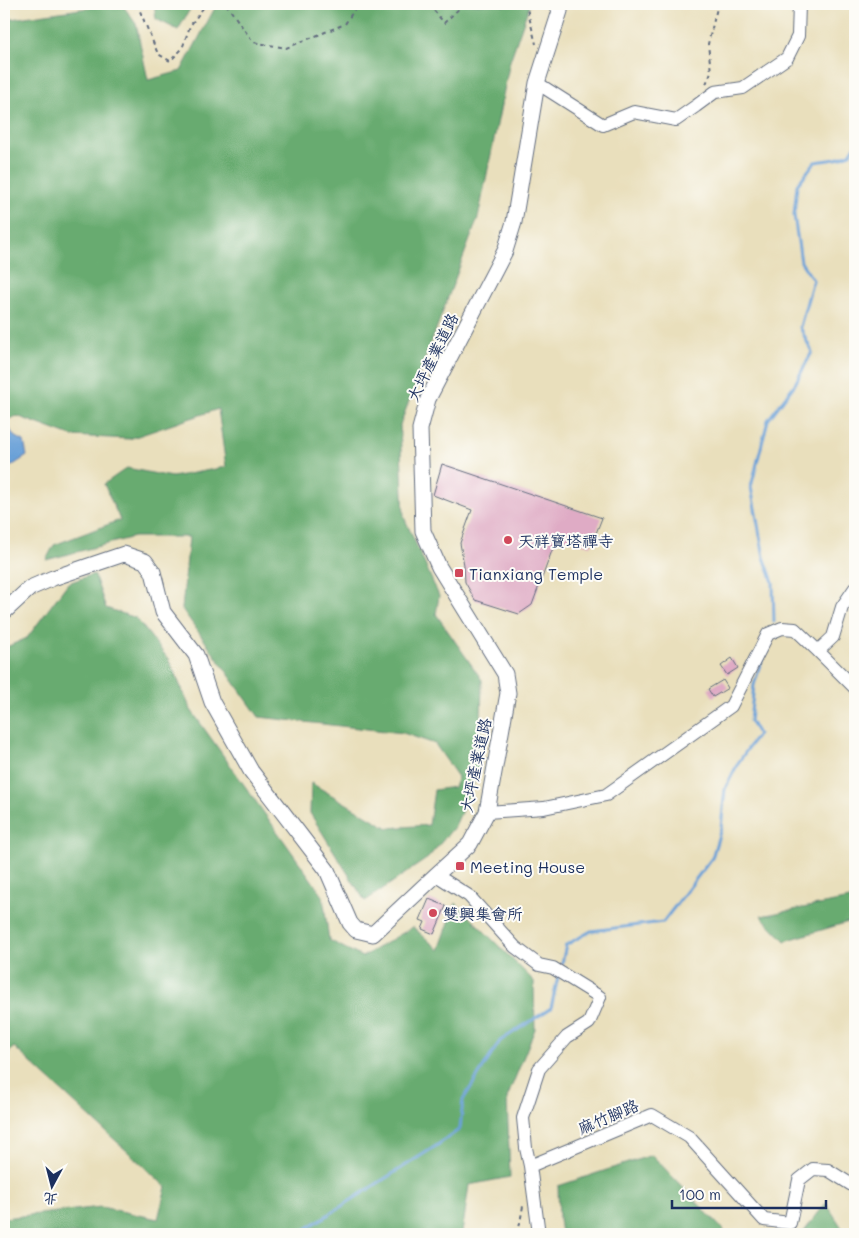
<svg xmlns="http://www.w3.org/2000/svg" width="859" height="1238" viewBox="0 0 859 1238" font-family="Mali,'LXGW WenKai TC',sans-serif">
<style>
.forest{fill:#67ab70;stroke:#416d67}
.water{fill:#6ba1d8;stroke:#43689b}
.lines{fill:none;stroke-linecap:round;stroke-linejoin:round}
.stream{stroke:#6ba1d8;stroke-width:3}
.building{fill:#dfabc5}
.minor-casing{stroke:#636d7f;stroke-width:14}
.tertiary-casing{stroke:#636d7f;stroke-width:17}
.path{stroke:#636d7f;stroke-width:2;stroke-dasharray:4 4;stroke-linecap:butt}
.minor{stroke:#fff;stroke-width:12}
.tertiary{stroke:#fff;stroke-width:15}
.poi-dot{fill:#d1495b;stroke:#fdfcf7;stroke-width:2}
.labels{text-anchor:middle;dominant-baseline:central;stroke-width:4;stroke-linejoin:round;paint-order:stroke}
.street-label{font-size:16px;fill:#1b2f5e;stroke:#fdfcf7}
.poi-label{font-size:16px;fill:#1b2f5e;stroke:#fdfcf7;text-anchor:start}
</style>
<rect width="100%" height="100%" fill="#fdfcf7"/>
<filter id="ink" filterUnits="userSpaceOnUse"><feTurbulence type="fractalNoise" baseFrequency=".02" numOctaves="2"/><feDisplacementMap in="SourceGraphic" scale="10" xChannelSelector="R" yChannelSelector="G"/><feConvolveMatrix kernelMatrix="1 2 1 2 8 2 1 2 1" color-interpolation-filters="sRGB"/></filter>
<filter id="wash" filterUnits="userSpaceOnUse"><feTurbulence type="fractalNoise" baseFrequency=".0096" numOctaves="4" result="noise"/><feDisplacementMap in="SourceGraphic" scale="20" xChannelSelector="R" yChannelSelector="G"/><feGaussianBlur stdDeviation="1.12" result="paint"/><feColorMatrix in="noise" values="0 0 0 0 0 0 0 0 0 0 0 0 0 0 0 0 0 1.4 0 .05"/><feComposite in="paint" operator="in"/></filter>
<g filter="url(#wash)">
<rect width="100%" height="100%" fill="#e9dfbc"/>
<path class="forest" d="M116,4H122L136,24L148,80L181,71L217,4H528L529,6L510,61L478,218L400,425L404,517L439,596L436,614L482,680L480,769L455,826L428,858L365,901L310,813L311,783L388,828L429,825L434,790L454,787L458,777L435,744L403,733L259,717L182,609L189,537H134L46,560L54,545L120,520L104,484L127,468L172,477L226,467L218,409L129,439L71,436L17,416L4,421V19H11Z
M154,4H193L178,30L156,19Z
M94,574L106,608L136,618L169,660L191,710L323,896L329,940L362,957L413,927L439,950L456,903L534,981L535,1029L507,1098L510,1177L469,1185L462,1234H4V1218L101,1207L158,1219L166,1187L14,1047L4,1058V648L27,638L68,583Z
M855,898V920L785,941L761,916Z
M652,1155L727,1234H561L559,1219L558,1186Z
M826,1203L846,1234H802Z"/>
<path class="water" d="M9,428L15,437L24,441L27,456L10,467L4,474V430Z"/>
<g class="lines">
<path class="stream" d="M774,622L773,582L764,557L751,487L768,420L795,384L812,352L800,327L813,280L801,262L794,215L797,185L815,162L836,159L850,154L855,146
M562,963L566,945L591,931L663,922L712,858L721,828L725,789L738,763L758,734L750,721L754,685L763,656
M298,1234L436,1146L460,1129L463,1100L500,1041L551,1008L558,977"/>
</g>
<g id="blocks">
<path class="building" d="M442,464L602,518L591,546L557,537L532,605L519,614L475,600L465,582L464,565L460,543L472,510L433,495Z
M732,658L738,668L727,675L721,666Z
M723,680L728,688L713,697L708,689Z
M429,899L446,906L434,934L422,929L425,922L420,920Z"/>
</g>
</g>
<g filter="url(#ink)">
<use href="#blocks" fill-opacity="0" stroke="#636d7f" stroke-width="1"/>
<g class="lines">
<g class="minor-casing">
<path id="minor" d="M537,83L603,125L634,112L676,120L696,106L715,92L743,88L787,58L798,36L799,4
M818,651L855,688
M487,812L544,808L606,795L731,706L768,634L782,628L795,629L818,651L833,637L842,607L855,588
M436,875L469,896L515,947L539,965L553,968L600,997L589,1023L567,1037L539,1069L523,1118L526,1148L530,1166L539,1234
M530,1166L652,1115L689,1137L764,1220L790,1223L799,1180L813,1169L828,1170L855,1187"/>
</g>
<g class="tertiary-casing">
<path id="tertiary" d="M4,612L30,588L53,578L124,554L145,561L153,572L163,612L196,655L212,702L251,771L327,870L350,923L356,930L373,934L436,875L470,844L487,812L508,693L505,674L439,567L423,531L420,429L428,399L505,251L514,222L537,83L560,11L557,4"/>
</g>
<path class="path" d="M137,4L158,54L170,61L182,49L190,26L206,4
M226,4L253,42L286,48L345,24L358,4
M429,4L444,23L464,4
M491,4L504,7L505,4
M524,4L526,5L536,44
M706,84L711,72L708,44L718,4
M518,1234L523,1206"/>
<use href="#minor" class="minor"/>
<use href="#tertiary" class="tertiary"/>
</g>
</g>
<g class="poi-dot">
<circle cx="508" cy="540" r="5"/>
<rect x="454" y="568" width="10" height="10" rx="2.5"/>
<rect x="455" y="861" width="10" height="10" rx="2.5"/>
<circle cx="433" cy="913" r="5"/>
</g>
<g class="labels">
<g class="street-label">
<text transform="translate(432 357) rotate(-64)">大坪產業道路</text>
<text transform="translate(475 765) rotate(-78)">大坪產業道路</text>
<text transform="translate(608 1116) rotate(-23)">麻竹腳路</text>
</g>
<g class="poi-label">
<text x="518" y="540">天祥寶塔禪寺</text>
<text x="469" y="573">Tianxiang Temple</text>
<text x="470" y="866">Meeting House</text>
<text x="443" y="913">雙興集會所</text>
</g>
</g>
<rect width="859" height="1238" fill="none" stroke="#fdfcf7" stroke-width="20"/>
<g transform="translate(52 1186) rotate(187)" stroke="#fdfcf7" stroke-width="4" paint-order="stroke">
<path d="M0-4L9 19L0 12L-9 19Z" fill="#1b2f5e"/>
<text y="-8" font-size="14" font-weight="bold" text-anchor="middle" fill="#1b2f5e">北</text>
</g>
<path d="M672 1200v8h154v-8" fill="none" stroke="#1b2f5e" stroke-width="2.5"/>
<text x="679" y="1200" font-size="15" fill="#1b2f5e" stroke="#fdfcf7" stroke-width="4" paint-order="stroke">100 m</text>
</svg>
